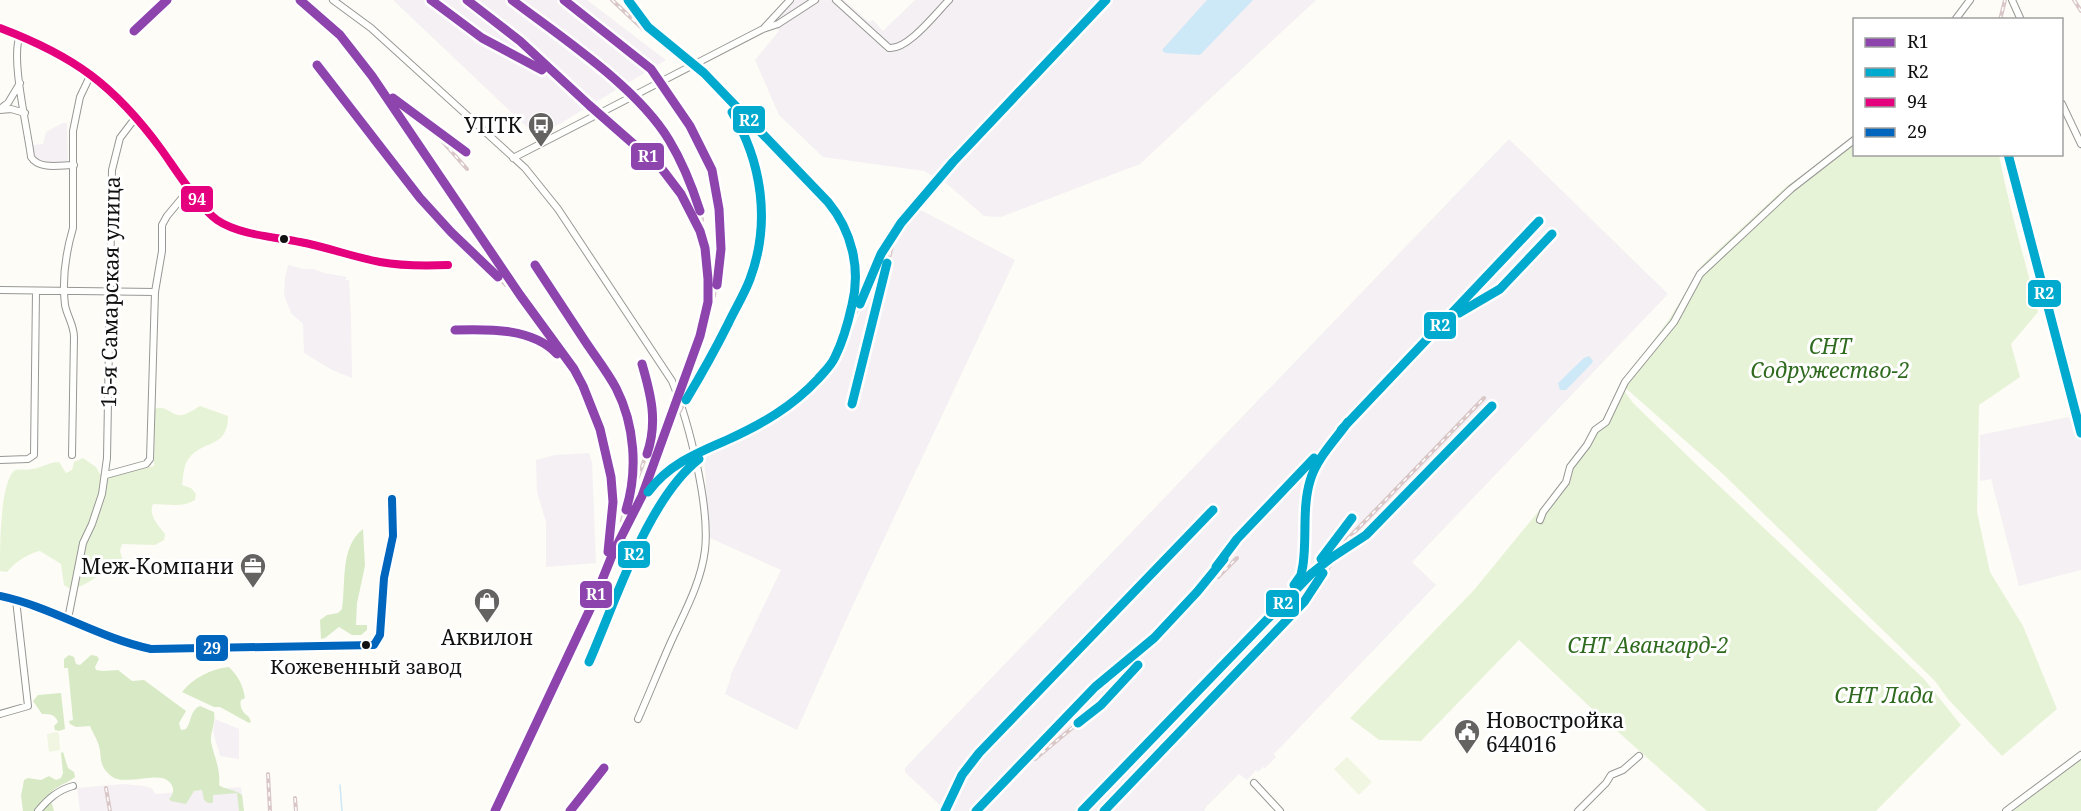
<svg xmlns="http://www.w3.org/2000/svg" width="2081" height="811" viewBox="0 0 2081 811" font-family="'Noto Serif',serif">
<style>
.industrial{fill:#f5f0f3}
.green{fill:#e7f3d7}
.forest{fill:#d8eac5}
.pitch{fill:#f0f6e1}
.water{fill:#cde8f7}
.lines{fill:none;stroke-linecap:round;stroke-linejoin:round}
.stream{stroke:#cde8f7;stroke-width:1.5}
.minor-casing{stroke:#979795;stroke-width:8}
.minor{stroke:#fffffe;stroke-width:6}
.rail-casing{stroke:#d9c6c7;stroke-width:4}
.rail{stroke:#fff;stroke-width:1.5;stroke-dasharray:4.5;stroke-linecap:butt}
.bus-1-casing{stroke:#fff;stroke-width:12}
.bus-2-casing{stroke:#fff;stroke-width:12}
.bus-1{stroke:#e5007d;stroke-width:8}
.bus-2{stroke:#0065bd;stroke-width:8}
.rail-1-casing{stroke:#fff;stroke-width:14}
.rail-2-casing{stroke:#fff;stroke-width:14}
.rail-1{stroke:#8e44ad;stroke-width:9}
.rail-2{stroke:#00a9ce;stroke-width:9}
.bus-dot{fill:#111;stroke:#fff;stroke-width:2}
.labels{text-anchor:middle;dominant-baseline:central;stroke-width:6;stroke-linejoin:round;paint-order:stroke}
.bus-label{font-size:20px;fill:#111;stroke:#fff}
.poi-label{font-size:21px;fill:#111;stroke:#fff;text-anchor:end}
.street-label{font-size:21px;fill:#111;stroke:#fff}
.park-label{font-size:21px;font-style:italic;fill:#2f6b1f;stroke:#fff}
.line-badge{stroke:#fff;stroke-width:2}
.badge-label{font-size:16px;text-anchor:middle;font-weight:bold;fill:#fff}
</style>
<rect width="100%" height="100%" fill="#fdfcf7"/>
<path class="industrial" d="M393,0H587L666,60L536,138L529,129Z
M795,0H844L869,22L873,20L883,31L915,0H1316L1140,164L1001,217L984,216L946,183L924,171L823,157L779,115L755,60L779,31L777,29L780,26L775,22Z
M63,123H67L68,161L40,163L34,157L32,145L43,144L46,132Z
M1509,139L1668,294L1412,562L1436,585L1274,754L1276,757L1265,768L1263,767L1258,772L1256,770L1247,780L1239,774L1206,807L1204,811H946L905,772V768Z
M917,208L1015,260L852,607L797,730L725,694L731,677L730,676L781,570L710,538L704,458L791,408L811,390L834,363L839,365L876,271L890,242L895,244L902,228Z
M288,265L303,269H314L324,273L347,277L345,280H349L351,316L352,378L332,370L304,353L303,324L291,313L284,295L285,278Z
M2078,415L2081,425V570L2019,586L1991,479L1980,481V435Z
M589,453L592,463L596,563L546,567V522L537,492L536,460L555,455Z
M215,719L239,729V759L220,756L213,731Z
M123,784L144,786L151,788L156,794L241,787L244,811H80L77,788Z"/>
<path class="green" d="M1854,135V154L1999,155C2009,208 2025,260 2038,312L2011,344L2020,377L1979,405L1977,512L1990,572L2023,626L2057,709L2002,756L1948,699L1935,681L1723,474L1621,384L1668,321L1703,264L1787,186L1823,161Z
M1623,389L1633,403L1696,464L1924,679L1961,725L1876,811H1707L1590,707L1519,640L1421,741L1379,740L1350,718L1474,590L1579,462L1576,458Z
M200,406L228,416C228,453 196,437 185,466C183,472 183,479 182,485L191,488L196,494L195,500C183,508 166,504 153,504C148,515 158,525 165,534L164,540L155,545L122,544L120,551L123,561L120,566C98,571 91,586 70,589L64,585L61,564L40,551C29,553 15,562 7,572L0,571C0,548 0,483 14,471C19,468 26,471 32,469C42,468 48,462 59,462L66,473L72,470L74,462L83,458L96,467L100,474L109,477L154,466L155,409C167,404 171,417 182,415C188,414 195,409 200,406Z
M2081,759V811H2013Z"/>
<path class="forest" d="M363,529L365,566L357,603L356,625H367V630L361,635H352L339,627L325,638L321,639L320,620L327,615L338,613L342,609C346,582 340,547 363,529Z
M69,655L74,657L76,664L80,665L91,655L97,656L99,659L95,667L96,670L103,671L118,670L132,681L144,680L186,711L179,723L181,730L186,729C192,721 190,710 200,706L214,712C216,723 210,732 211,742C214,756 221,770 219,785C223,789 234,789 242,795L244,811H239L237,793L213,795V803H208L204,800L202,790L194,791L186,804L171,801L169,799C177,791 173,781 162,778C149,775 121,785 111,776C97,764 103,757 98,743C96,737 92,732 90,726L76,727L70,724L69,721L73,720L68,668H64V659Z
M229,667C238,676 243,685 245,698L241,700C239,707 243,713 249,717L251,722L249,723L220,707H214L182,692C193,678 211,669 229,667Z
M61,693L65,729L59,731L55,730L54,726L58,722C55,714 50,714 42,714L33,701L38,695Z
M63,752L68,768L74,772L75,777C65,785 51,787 46,800L52,804L54,811H23L21,796L24,780L28,778L41,780L49,776L56,780L61,778L63,773L61,753Z"/>
<path class="pitch" d="M57,732L59,734L60,750L49,752L47,734Z
M1347,757L1372,782L1359,795L1334,769Z"/>
<path class="water" d="M1207,0H1253L1200,55L1165,53L1162,50Z
M1589,356L1593,361L1592,363L1566,390H1560L1558,383L1584,358Z"/>
<g class="lines">
<path class="stream" d="M340,785L342,811"/>
<g class="minor-casing">
<path id="minor" d="M333,0L371,28L525,168L558,209L672,381C689,422 710,506 705,550C701,583 684,613 670,644C659,669 649,694 638,719
M836,0L889,48C908,50 936,13 949,0
M2012,0L2021,20
M1955,20L1970,0
M0,28C74,56 114,85 161,149C174,167 200,208 217,220C239,235 275,237 300,242C327,247 353,257 380,262C402,266 425,266 448,265
M764,28L790,0
M20,36C10,57 28,131 31,157C39,170 60,165 74,165
M2062,104L2081,144
M0,109L8,103L20,83
M0,110L11,109L25,113
M513,158L763,29L778,24L815,0
M0,290L155,292
M72,455L74,337C74,325 67,316 65,305C62,280 66,252 73,228V131L80,97L91,74
M0,460L28,459L34,455L36,291
M106,475L146,464L150,459L155,292L162,251V225L167,216L182,198L192,191
M1540,520L1543,512L1566,482L1570,467L1587,445L1595,430L1606,422L1625,382L1674,322L1700,274L1791,189L1854,140
M0,596C52,607 99,638 151,649L374,645L380,635L384,578L393,536L392,499
M68,619L83,543L92,524L102,494L107,458L112,170L120,138L136,117
M0,714L28,706L16,600
M1254,783L1280,811
M38,811C48,799 58,790 73,786
M1578,811L1606,783L1611,775L1623,770L1639,756
M2006,811L2081,755"/>
</g>
<use href="#minor" class="minor"/>
<g class="rail-casing">
<path id="rail" d="M300,0L340,35L372,76L520,295L574,369L583,386L600,429L611,477L613,502L607,555
M431,0L482,38L550,75
M467,0L520,41L589,105L662,169L681,194L700,231L705,248L708,279V302L700,336L642,496L613,553L592,605L495,811
M512,0C591,61 680,115 702,220
M564,0L651,69L690,126L712,170L719,209L721,249L714,296
M612,0L643,29
M628,0L648,27L704,73L828,202C852,231 861,269 852,305C848,323 843,341 835,357C831,366 824,372 818,379C792,407 762,424 727,440C697,453 669,464 648,492
M2074,0L2081,11
M2000,20L2005,0
M134,31L167,0
M317,65L420,198L451,232L506,285
M389,94L466,152
M443,142L467,169
M2008,154L2081,433
M535,265L611,379L621,400L631,440L633,465L630,492L622,521
M856,312L881,254L901,223L953,162L1106,0
M1452,318L1500,289L1552,234
M455,330C489,329 533,328 557,354
M852,404L892,246
M680,411C687,396 697,382 706,368C715,353 721,338 729,323C739,302 750,283 756,260C770,209 758,150 729,107
M1343,428L1539,221
M635,484C656,435 657,415 642,364
M1341,546L1484,398
M1319,561L1352,518
M1216,567L1237,539L1318,454
M1218,577L1237,558
M1294,585L1301,575L1303,565C1307,537 1302,508 1310,481C1316,459 1335,440 1348,422
M589,662C618,594 645,501 704,455
M1035,759L1078,723L1130,668
M268,774L270,811
M106,788L110,811
M295,798L296,811
M570,811L604,768
M945,811L962,775L979,753L1213,510
M976,811L1095,687L1154,638L1197,592L1222,561
M1082,811L1312,573L1331,558L1366,535L1492,406
M1104,811L1304,602L1331,564"/>
</g>
<use href="#rail" class="rail"/>
<g class="bus-1-casing">
<path id="bus-1" d="M0,28C74,56 114,85 161,149C174,167 200,208 217,220C239,235 275,237 300,242C327,247 353,257 380,262C402,266 425,266 448,265"/>
</g>
<g class="bus-2-casing">
<path id="bus-2" d="M0,596C52,607 99,638 151,649L374,645L380,635L384,578L393,536L392,499"/>
</g>
<use href="#bus-1" class="bus-1"/>
<use href="#bus-2" class="bus-2"/>
<g class="rail-1-casing">
<path id="rail-1" d="M300,0L340,35L372,76L520,295L574,369L583,386L600,429L611,477L613,502L608,552
M431,0L482,38L542,70
M467,0L520,41L589,105L662,169L681,194L700,231L705,248L708,279V302L700,336L642,496L613,553L592,605L495,811
M512,0C562,38 637,87 669,140C683,163 692,186 700,211
M564,0L651,69L690,126L712,170L719,209L721,249L717,285
M134,31L167,0
M317,65L420,198L451,232L498,277
M393,98L466,152
M535,265C551,289 567,314 583,338C594,355 607,371 616,388C635,425 638,471 626,510
M455,330C489,329 533,328 557,354
M642,364C651,395 658,422 647,454
M570,811L604,768"/>
</g>
<g class="rail-2-casing">
<path id="rail-2" d="M628,0L648,27L704,73L828,202C852,231 861,269 852,305C848,323 843,341 835,357C831,366 824,372 818,379C792,407 762,424 727,440C697,453 669,464 648,492
M2008,154L2081,433
M860,304L881,254L901,223L953,162L1106,0
M1459,313L1500,289L1552,234
M686,400C701,375 715,350 728,324C735,309 744,295 750,279C771,223 762,162 732,112
M852,404L887,263
M1341,430L1539,221
M1321,559L1352,518
M1216,567L1237,539L1314,458
M1294,585L1301,575L1303,565C1307,537 1302,508 1310,481C1316,459 1335,440 1348,422
M589,662C616,601 647,500 699,459
M1078,723L1101,705L1138,665
M945,811L962,775L979,753L1213,510
M976,811L1095,687L1154,638L1197,592L1224,559
M1082,811L1312,573L1331,558L1366,535L1492,406
M1104,811L1304,602L1323,573"/>
</g>
<use href="#rail-1" class="rail-1"/>
<use href="#rail-2" class="rail-2"/>
</g>
<defs>
<g id="bus-pin" transform="scale(1.35)"><path d="M0 17L-7.5 6A9.5 9.5 0 1 1 7.5 6Z" fill="#646362" stroke="#fff"/><path d="M-5-6H5V4H4V6H2V4H-2V6H-4V4H-5ZM-3.5-4V0h7V-4ZM-3.5 1.2v1.5H-2V1.2ZM2 1.2v1.5H3.5V1.2Z" fill="#fff"/></g>
<g id="office-pin" transform="scale(1.35)"><path d="M0 17L-7.5 6A9.5 9.5 0 1 1 7.5 6Z" fill="#646362" stroke="#fff"/><path d="M-6-3h4V-5.5h4V-3h4V5H-6ZM-1-4.5V-3h2v-1.5ZM-6 0V1H6V0Z" fill="#fff"/></g>
<g id="shop-pin" transform="scale(1.35)"><path d="M0 17L-7.5 6A9.5 9.5 0 1 1 7.5 6Z" fill="#646362" stroke="#fff"/><path d="M-5-2.5h2.3a2.7 3.5 0 0 1 5.4 0H5L5.5 6h-11ZM-1.5-2.5h3a1.5 2.3 0 0 0-3 0Z" fill="#fff"/></g>
<g id="civic-pin" transform="scale(1.35)"><path d="M0 17L-7.5 6A9.5 9.5 0 1 1 7.5 6Z" fill="#646362" stroke="#fff"/><path d="M-.6-6.5H3V-4.5H.6V-3L4-1V1h2V6H-6V1h2V-1L-.6-3ZM-1.2 2.5V6h2.4V2.5Z" fill="#fff"/></g>
</defs>
<g fill-rule="evenodd">
<use href="#bus-pin" x="541" y="125"/>
<use href="#office-pin" x="253" y="566"/>
<use href="#shop-pin" x="487" y="601"/>
<use href="#civic-pin" x="1467" y="732"/>
</g>
<g class="bus-dot">
<circle cx="284" cy="239" r="5"/>
<circle cx="366" cy="645" r="5"/>
</g>
<g class="labels">
<g class="bus-label">
<text x="366" y="666">Кожевенный завод</text>
</g>
<g class="poi-label">
<text x="522" y="125">УПТК</text>
<text x="234" y="566">Меж-Компани</text>
<text x="487" y="637" text-anchor="middle">Аквилон</text>
<text x="1486" y="720" text-anchor="start">Новостройка<tspan x="1486" dy="24">644016</tspan></text>
</g>
<g class="street-label">
<text transform="translate(110 292) rotate(-89)">15-я Самарская улица</text>
</g>
<g class="park-label">
<text x="1830" y="346">СНТ<tspan x="1830" dy="24">Содружество-2</tspan></text>
<text x="1648" y="645">СНТ Авангард-2</text>
<text x="1884" y="695">СНТ Лада</text>
</g>
</g>
<g class="line-badge">
<rect x="732" y="105" width="34" height="29" rx="6" fill="#00a9ce"/>
<rect x="630" y="142" width="35" height="29" rx="6" fill="#8e44ad"/>
<rect x="180" y="185" width="34" height="28" rx="6" fill="#e5007d"/>
<rect x="2027" y="279" width="35" height="29" rx="6" fill="#00a9ce"/>
<rect x="1423" y="311" width="34" height="29" rx="6" fill="#00a9ce"/>
<rect x="617" y="540" width="34" height="29" rx="6" fill="#00a9ce"/>
<rect x="579" y="580" width="34" height="29" rx="6" fill="#8e44ad"/>
<rect x="1265" y="589" width="35" height="29" rx="6" fill="#00a9ce"/>
<rect x="195" y="634" width="34" height="28" rx="6" fill="#0065bd"/>
</g>
<g class="badge-label">
<text x="749" y="126">R2</text>
<text x="648" y="162">R1</text>
<text x="197" y="205">94</text>
<text x="2044" y="299">R2</text>
<text x="1440" y="331">R2</text>
<text x="634" y="560">R2</text>
<text x="596" y="600">R1</text>
<text x="1283" y="609">R2</text>
<text x="212" y="654">29</text>
</g>
<rect x="1853" y="18" width="210" height="138" fill="#ffffff" stroke="#a0a0a0" stroke-width="1.5"/>
<rect x="1865" y="38" width="30" height="9" fill="#8e44ad" stroke="#a0a0a0" stroke-width="1.5"/>
<text x="1907" y="48" font-size="18" fill="#111111">R1</text>
<rect x="1865" y="68" width="30" height="9" fill="#00a9ce" stroke="#a0a0a0" stroke-width="1.5"/>
<text x="1907" y="78" font-size="18" fill="#111111">R2</text>
<rect x="1865" y="98" width="30" height="9" fill="#e5007d" stroke="#a0a0a0" stroke-width="1.5"/>
<text x="1907" y="108" font-size="18" fill="#111111">94</text>
<rect x="1865" y="128" width="30" height="9" fill="#0065bd" stroke="#a0a0a0" stroke-width="1.5"/>
<text x="1907" y="138" font-size="18" fill="#111111">29</text>
</svg>
